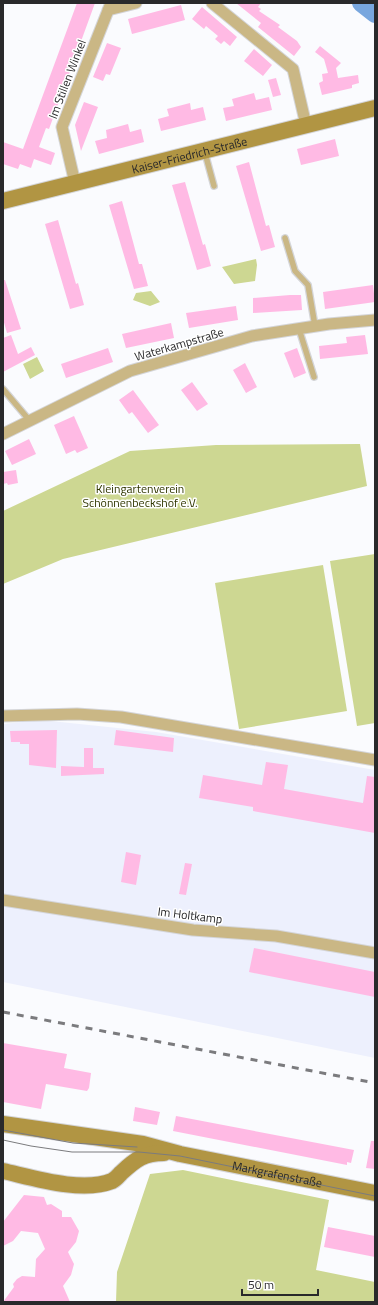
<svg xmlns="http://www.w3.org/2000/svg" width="378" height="1305" viewBox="0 0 378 1305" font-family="'Titillium Web',sans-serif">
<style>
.built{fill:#edf0fd}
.green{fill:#cdd792}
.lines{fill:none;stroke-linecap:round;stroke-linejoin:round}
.river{stroke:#78a6de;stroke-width:18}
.building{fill:#ffbae4}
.lane-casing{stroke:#d4d5d8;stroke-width:8}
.street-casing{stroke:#d4d5d8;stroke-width:13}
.secondary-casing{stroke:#d4d5d8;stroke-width:18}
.lane{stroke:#cab785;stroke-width:5.5}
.street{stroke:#cab785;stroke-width:11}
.secondary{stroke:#b19543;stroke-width:16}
.tram{stroke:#7b7b7e;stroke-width:1}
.rail{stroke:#7b7b7e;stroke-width:3;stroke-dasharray:7 7;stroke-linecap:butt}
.labels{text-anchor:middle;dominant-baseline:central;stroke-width:3;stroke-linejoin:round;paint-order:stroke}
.street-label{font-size:12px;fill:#29292b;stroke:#fff}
.park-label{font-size:12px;fill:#313700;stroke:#fff}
</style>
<rect width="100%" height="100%" fill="#fafbfe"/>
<path class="built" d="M41,720L156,732L375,770V1058L3,982V724Z"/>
<path class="green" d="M256,259L257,265L255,281L234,284L222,267Z
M151,291L160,302L150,306L133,300L136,293Z
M37,357L44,371L30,379L23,364Z
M360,444L367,486L63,559L3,584V511L130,451L216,445Z
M375,554V723L357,726L330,561Z
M323,565L347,711L239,729L215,583Z
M183,1170L329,1200L316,1270L375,1282V1302H116L117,1272L150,1174Z"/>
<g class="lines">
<path class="river" d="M361,3L375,14"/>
</g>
<path class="building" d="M77,3H95L49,129L46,128L39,147L55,153L51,165L34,159L31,168L20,164L18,169L3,164V142L23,149Z
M236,3H261L258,7L261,9L259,11L280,25L278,27L297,41L301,47L294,56L258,27L261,23Z
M181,5L185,20L132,34L128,19Z
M202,7L237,37L230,46L224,41L221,44L215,39L218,36L206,26L204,29L192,19Z
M107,43L121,48L110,75L106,74L103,81L93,77Z
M320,46L341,63L336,68L338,78L358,75L359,83L352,85V88L322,95L319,83L323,81L322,74L328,73L324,59L315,52Z
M254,49L272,65L263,76L244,61Z
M276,78L281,95L273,97L268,80Z
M254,93L256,100L269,97L272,110L226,121L223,108L234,106L232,99Z
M84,102L98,107L81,151L75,125Z
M190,103L191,110L203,107L206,120L161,131L158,119L169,116L167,109Z
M128,124L130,132L141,129L144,142L99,154L95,141L107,138L106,130Z
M335,139L339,156L301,165L297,149Z
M249,162L266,226L269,225L275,247L261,251L236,166Z
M185,182L203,245L205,244L211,266L197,270L172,185Z
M122,201L139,264H142L148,286L134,289L109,205Z
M58,220L76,284L78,283L84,305L70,309L45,224Z
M3,280H5L21,329L7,333L3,319Z
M373,285L375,302L325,309L323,292Z
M290,295H301L302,310L253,313V298Z
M236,306L238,320L189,328L186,313Z
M171,323L174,338L126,348L122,334Z
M11,335L18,354L31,347L35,355L3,372V338Z
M365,335L368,354L320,359L319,346L347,343L346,337Z
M108,348L113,362L66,378L61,364Z
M297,348L306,373L294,378L284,353Z
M245,363L257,387L246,393L233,370Z
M192,382L208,404L197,411L181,390Z
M133,390L159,425L148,433L132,412L129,414L119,400Z
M74,416L88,448L77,453L75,450L66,454L54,425Z
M29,439L36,454L12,465L5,451Z
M16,470L18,483L8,485L7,483L3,484V472Z
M57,730L56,768L29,765V744H20V742H11L10,731Z
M116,730L174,738L173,752L114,745Z
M84,748H93V768H104V774L61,776V766L84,767Z
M266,762L288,765L284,789L363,803L367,776L375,777V833L253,811V807L199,798L203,775L262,785Z
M126,852L141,855L136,885L121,882Z
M185,863L192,864L186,895L179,894Z
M254,948L375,972V997L249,972Z
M3,1043L67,1054L64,1068L91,1073L89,1088L87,1091L46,1084L41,1109L3,1102Z
M135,1107L160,1112L157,1125L133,1121Z
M176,1116L354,1150L351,1163L347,1162V1165L173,1131Z
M371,1141H375V1169L366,1168Z
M24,1195L44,1197L47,1205L51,1204L62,1211V1217H71L79,1231L76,1242L68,1252L74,1264L71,1275L63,1286L70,1302H3L14,1287L13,1284L17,1279L22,1276L35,1277L36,1259L45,1249L38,1233L21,1231L13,1241L3,1246V1222Z
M328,1227L375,1236V1257L324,1247Z"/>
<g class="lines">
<g class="lane-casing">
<path id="lane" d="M205,153L214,186
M285,238L295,271L308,285L315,326
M299,329L314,377
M3,389L30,421"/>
</g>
<g class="street-casing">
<path id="street" d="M212,3L293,69L306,125
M108,10L136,3
M75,183L62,127L111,3
M3,434L130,371L252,336L329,324L375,320
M3,716L77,714L121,717L375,760
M3,900L193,930L276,936L375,953"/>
</g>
<g class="secondary-casing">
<g id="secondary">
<path id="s1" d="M3,201L375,108"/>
<path id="s2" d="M3,1124L143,1144L180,1154L375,1193"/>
<path d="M3,1171C34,1178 82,1193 112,1181C116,1179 119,1175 121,1173C136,1159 144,1153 164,1153"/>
</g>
</g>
<use href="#lane" class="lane"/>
<use href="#street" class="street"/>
<use href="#secondary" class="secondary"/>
<path class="tram" d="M3,1130L73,1143L137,1147
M3,1140L31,1146L72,1152H139L180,1156L375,1196"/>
<path class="rail" d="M3,1012L375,1083"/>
</g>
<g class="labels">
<g class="street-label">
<text transform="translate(67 79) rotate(-69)">Im Stillen Winkel</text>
<text stroke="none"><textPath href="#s1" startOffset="192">Kaiser-Friedrich-Straße</textPath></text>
<text transform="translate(179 344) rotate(-16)">Waterkampstraße</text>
<text transform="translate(190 915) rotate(7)">Im Holtkamp</text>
<text stroke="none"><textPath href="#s2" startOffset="279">Markgrafenstraße</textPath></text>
</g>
<g class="park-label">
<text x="140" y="488">Kleingartenverein<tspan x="140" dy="14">Schönnenbeckshof e.V.</tspan></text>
</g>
</g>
<rect width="378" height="1305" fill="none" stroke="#29292b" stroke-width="8"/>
<path d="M242 1289v6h76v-6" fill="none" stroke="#29292b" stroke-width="2"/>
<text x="248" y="1289" font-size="12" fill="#29292b" stroke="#ffffff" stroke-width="3" paint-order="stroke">50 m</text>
</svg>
